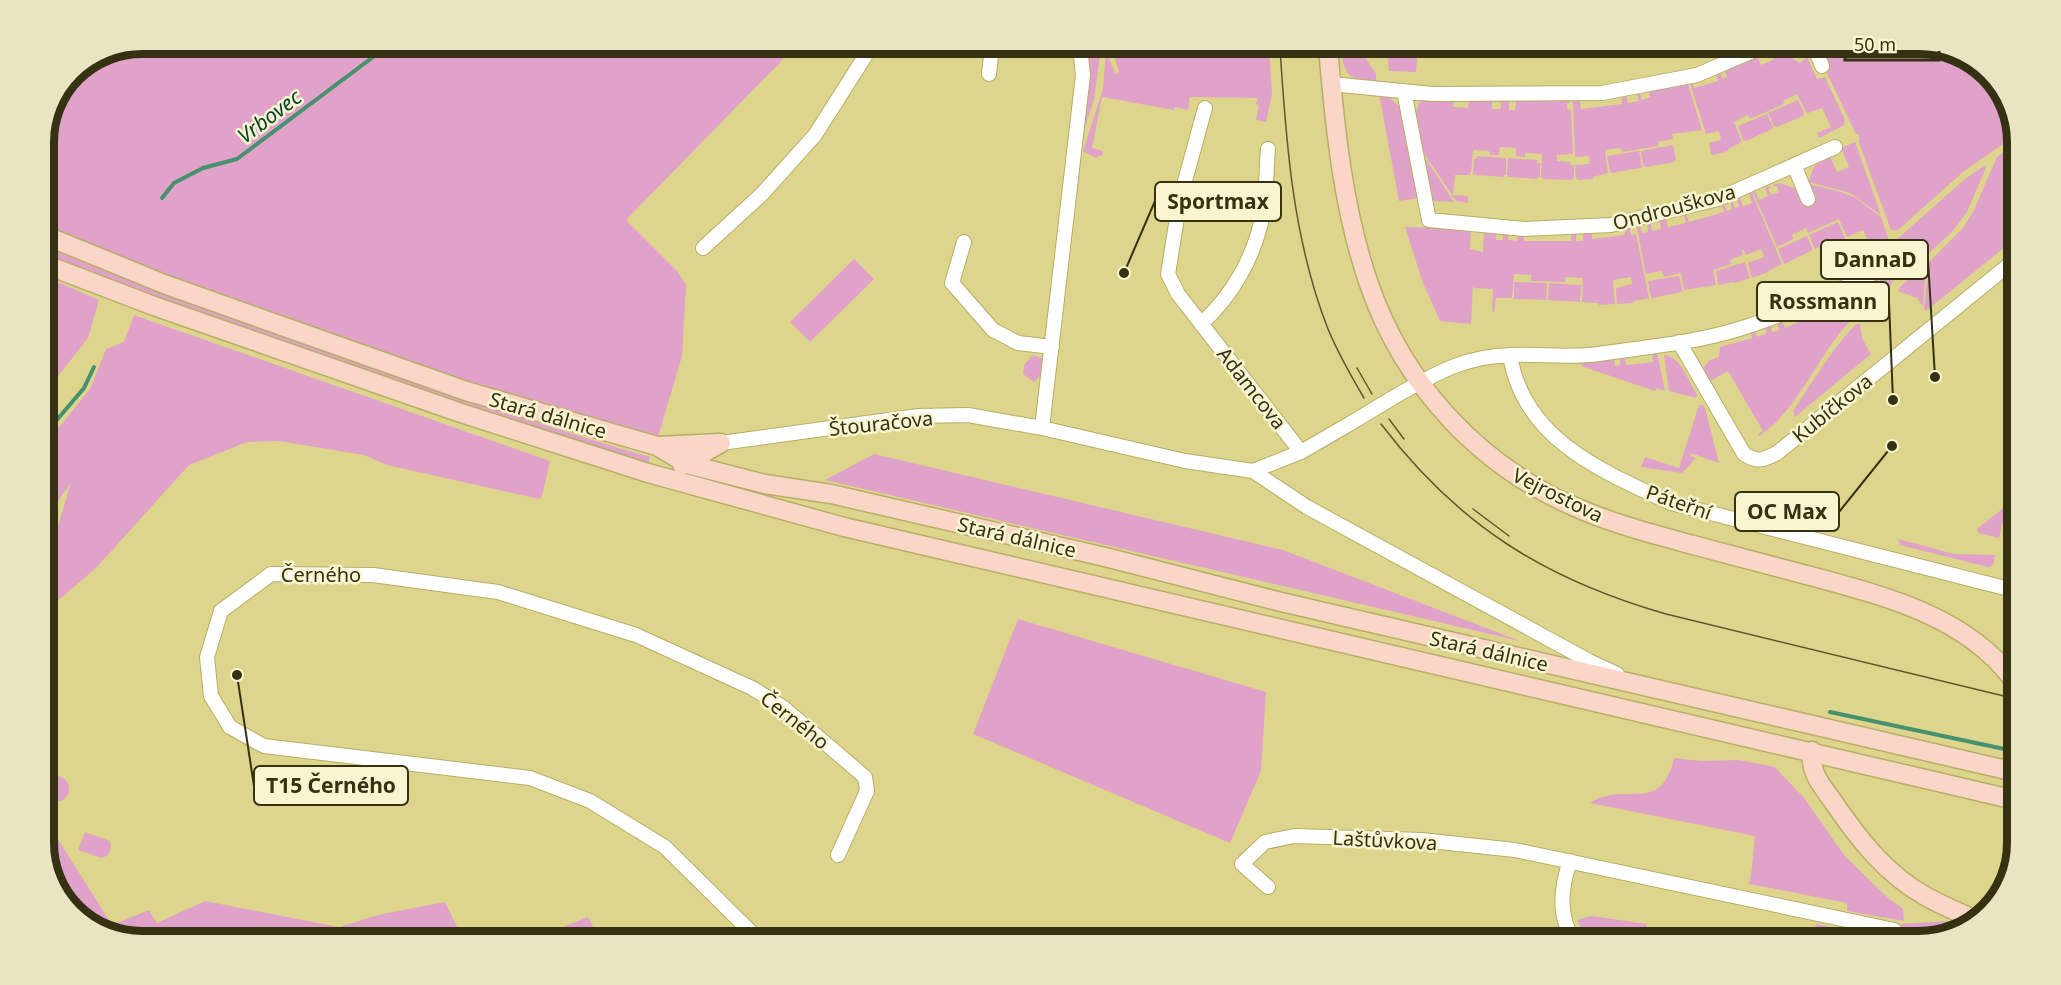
<svg xmlns="http://www.w3.org/2000/svg" width="2061" height="985" viewBox="0 0 2061 985" font-family="'Noto Sans',sans-serif">
<style>
.green{fill:#e0a2c8}
.lines{fill:none;stroke-linecap:round;stroke-linejoin:round}
.stream{stroke:#469270;stroke-width:4}
.street-casing{stroke:#b7ae66;stroke-width:16}
.secondary-casing{stroke:#b7ae66;stroke-width:21}
.street{stroke:#fff;stroke-width:14}
.secondary{stroke:#f9d6c7;stroke-width:18}
.tram{stroke:#5d572f;stroke-width:1.5}
.street-bridge-casing{stroke:#b7ae66;stroke-width:16;stroke-linecap:butt}
.street-bridge{stroke:#fff;stroke-width:14}
.labels{text-anchor:middle;dominant-baseline:central;stroke-width:5;stroke-linejoin:round;paint-order:stroke}
.street-label{font-size:20px;fill:#353113;stroke:#f9f5d1}
.water-label{font-size:21px;font-style:italic;fill:#02442c;stroke:#f9f5d1}
.rim{fill:none;stroke:#353113;stroke-width:8}
.leader{fill:none;stroke:#353113;stroke-width:2}
.callout-dot{fill:#353113;stroke:#f9f5d1;stroke-width:2}
.callout{fill:#f9f5d1;stroke:#353113;stroke-width:2}
.callout-label{font-size:21px;text-anchor:middle;font-weight:bold;fill:#353113}
</style>
<rect width="100%" height="100%" fill="#ded58c"/>
<path class="green" d="M142,44L796,46L626,220L678,272L686,285L682,356L658,437L469,382L168,275L103,250L44,224V136L73,72Z
M1086,47L1101,48L1094,100L1080,142Z
M1111,48H1269L1272,94L1266,122L1256,120L1259,105L1256,104L1258,98L1190,97L1188,110L1175,107L1174,110L1102,97L1092,148L1103,151V154L1096,158L1083,151L1103,89L1106,51L1116,75L1119,71Z
M1341,49H1360L1376,74V83C1350,80 1343,75 1341,49Z
M1387,49H1418L1416,72L1389,71Z
M1775,50L1772,52L1775,58L1783,54L1781,50H1789L1788,56L1800,63L1807,57L1817,79L1825,77L1845,120L1844,125L1819,138L1817,133L1831,127L1822,108L1808,113L1806,112L1797,94L1783,101L1784,104L1750,119L1748,115L1734,122L1741,140L1740,143L1728,149V151L1714,155L1711,154L1709,143L1721,140L1719,131L1706,134L1689,80L1691,79L1694,88L1718,81L1716,72L1719,71L1723,79L1727,77L1725,72H1722V70L1757,56L1761,65L1773,60L1770,51Z
M1831,51H1957L2001,87L2017,134L1963,172L1898,230H1891L1858,140L1860,139L1858,134H1856L1824,67Z
M1687,81L1702,130L1672,134L1673,139L1658,142V146L1622,152L1621,148L1605,150L1608,173L1593,177V179L1578,180L1576,178L1575,165L1590,164L1589,156L1575,157L1573,100H1580L1581,109L1622,104V95L1626,94L1628,103L1639,101L1637,92L1643,91L1640,94L1642,100L1650,97L1649,92L1645,91Z
M1379,94L1390,98L1402,109L1419,198L1399,201Z
M1427,98H1454L1453,107L1468,108L1469,99L1495,100V102H1492V109H1501V103L1497,100L1509,101V110H1515L1516,101L1570,100V103H1567V109L1571,110L1573,154L1557,155V161L1570,162L1571,165H1574V178L1572,180L1543,179L1541,177L1542,154L1525,153V157L1516,156V148L1500,147L1499,155H1490L1489,151L1473,150L1471,173L1469,175H1455L1453,195L1468,196V203L1456,201L1421,149L1415,117L1419,103Z
M1798,100L1804,113L1803,116L1777,127L1774,126L1768,113Z
M1767,114L1773,127L1772,129L1746,141L1743,140L1738,126Z
M1855,142L1881,215L1850,193L1809,182C1811,170 1817,160 1829,154L1837,172L1849,167L1841,148Z
M2017,143L2016,238L1926,311L1924,308L1929,262L1962,229L1973,212L1997,157Z
M1673,145L1676,161L1674,160V162L1646,167L1643,165L1641,151Z
M1639,151L1642,167L1640,168L1612,173L1610,171L1607,156Z
M1422,153L1454,202L1431,201Z
M1477,156L1506,158V175H1504V177L1475,175L1473,173L1474,159H1476Z
M1508,158L1538,160L1537,163H1540V177H1538L1537,179L1509,177L1507,175Z
M1984,166L1986,168L1967,212L1953,231L1902,278C1896,268 1892,251 1896,240L1966,178Z
M1780,183L1810,194L1809,184L1841,192L1856,198L1881,217L1889,240L1859,259L1857,254L1871,248L1863,230L1847,237L1839,219L1808,233L1806,228L1792,235L1793,239L1777,247L1753,192L1755,191L1759,200L1768,196L1765,188L1770,186L1771,188L1768,189L1771,195L1779,192L1777,186L1774,187L1773,185Z
M1749,193H1752L1782,264L1768,271V272L1752,278L1748,263L1764,257L1761,249L1746,255L1743,249L1742,250L1743,255L1730,260L1731,264L1713,270L1716,285L1684,290L1681,273L1664,277L1662,271L1646,274L1636,224L1640,223L1642,233L1648,232L1647,222L1653,221L1654,223L1651,224L1652,231L1661,229L1660,222L1657,223V220L1666,218L1668,227L1686,223L1684,214L1686,213L1689,222L1724,212L1721,203L1727,202L1728,204L1724,205L1727,211L1732,209L1730,200H1732L1735,208L1739,207L1737,198L1740,197L1743,206L1752,203Z
M1838,222L1845,238L1832,245L1830,243L1815,249L1809,235Z
M1629,225L1631,235L1636,234L1649,298L1634,301L1633,303L1617,304L1616,288L1632,284L1631,277L1613,280L1615,304L1599,305L1598,303L1582,302L1583,278L1565,277V282L1531,281V275L1514,274L1512,298H1496L1494,312L1492,311L1493,286L1492,289L1474,288L1473,285L1471,324L1440,321L1423,283L1405,227L1471,229L1470,249L1483,252L1484,230L1496,231V240H1503V231L1509,234L1508,240L1517,241L1518,234L1523,232L1524,241H1571V231H1579V234H1576V241H1583V231L1592,230V239L1625,235L1624,226Z
M1807,236L1813,250L1784,264L1778,249Z
M44,246C143,288 245,324 347,359C447,393 548,428 650,457L648,463C444,401 241,334 44,253Z
M1887,246C1894,253 1897,274 1892,283C1890,288 1885,290 1882,293L1880,281L1886,270L1866,271L1861,262Z
M854,259L874,279L810,342L790,322Z
M1745,262L1750,278L1735,283L1734,282L1718,285L1716,271Z
M1926,264L1923,307L1917,298L1898,291L1901,286Z
M44,276L99,300L88,338L44,394Z
M1679,276L1683,292L1651,298L1648,281Z
M1514,282L1547,283L1546,300L1514,299Z
M1549,283L1581,285L1580,302L1548,300Z
M1849,294H1852L1851,303L1860,304L1862,295L1873,301C1861,311 1849,321 1839,334C1813,367 1795,412 1759,436L1758,434L1763,431L1728,371L1708,382L1699,372L1710,360L1719,357L1720,347L1752,338L1750,329L1754,328L1757,337L1767,333L1764,325L1770,323L1772,332L1779,330L1777,321L1781,319L1785,328L1799,322L1796,314L1802,311L1806,320L1824,312L1823,308L1829,305L1831,309L1838,305L1835,297Z
M134,315L550,461L542,496L539,499L387,465L364,455L279,441L247,442L189,465L97,567L54,604L46,597L54,559L56,533L71,482L44,523V446L90,389L106,349L124,342Z
M1856,324H1860L1862,338L1871,354L1795,417L1793,411C1813,381 1831,350 1856,324Z
M1652,352H1657L1665,391L1656,388L1655,391L1584,367L1574,359L1614,357L1615,366L1620,365V356H1624L1626,365L1653,362Z
M1033,355L1043,359L1045,371L1034,382L1023,374L1024,365Z
M1664,355C1681,356 1689,382 1697,395L1696,398L1669,391Z
M1699,405H1703L1705,408L1719,463L1691,453L1690,456L1696,458L1682,473L1641,467L1645,457L1679,468Z
M874,454L1283,550L1520,641L825,480Z
M2006,506L1999,538L1978,533L1977,529Z
M1898,539L1954,554L1995,555L1993,565L1988,567L1900,545Z
M1018,619L1266,692L1261,771L1230,843L973,734Z
M1674,758L1701,761L1739,760L1775,767L1805,799L1844,855L1887,897L1903,909L1904,921L1847,911V903L1749,884L1752,868L1755,836L1590,803C1625,780 1661,816 1674,758Z
M43 789a13 13 0 1 1 26 0a13 13 0 1 1-26 0Z
M44,817L112,925L149,910L157,923L205,901L339,927L382,914L445,902L461,935L104,934L64,903L44,850Z
M85,832L110,841L111,847L108,855L102,858L78,850Z
M1592,916L1647,924V928L1701,937V941L1587,940L1577,920Z
M588,917L598,936H541Z
M1948,921L1963,928L1920,941H1883L1898,940L1901,924Z
M1816,924L1850,931L1860,941H1813Z"/>
<g class="lines">
<path class="stream" d="M162,198L174,183L203,168L237,159L389,45
M44,435L84,388L94,367
M1830,712L2009,750"/>
<g class="street-casing">
<path id="street" d="M1816,51L1822,66
M989,74L992,47
M1331,84L1432,94L1602,93L1697,75L1755,50
M1404,91L1429,220L1524,229L1611,225L1718,199L1835,147
M1205,108L1180,199L1168,274L1178,294L1301,452
M1794,165L1808,199
M964,242L952,283L993,330L1018,343L1052,347
M703,248L762,194L815,135L864,58L869,47
M1865,277L1881,301
M1201,324C1233,295 1255,256 1263,213C1267,192 1266,170 1268,149
M1679,342L1744,454C1758,463 1763,460 1777,453L2016,259
M1510,355C1523,439 1601,471 1671,503L2013,590
M1394,397C1435,374 1463,356 1512,355C1541,354 1571,358 1599,354C1645,347 1694,343 1739,329C1788,314 1836,292 1882,269
M1042,428L1083,75L1080,47
M721,443L918,416L968,415L1042,428L1185,461L1253,471L1301,452L1351,423
M1253,471L1307,507L1589,661L1617,674
M1570,861C1561,887 1558,917 1574,940
M1268,887L1242,864L1265,842L1294,836L1421,840L1515,850L1894,930
M756,937L665,847L590,801L530,778L264,746L230,727L211,696L207,657L221,611L271,574L373,575L498,592L636,635L752,688L784,708L865,777L867,791L838,855"/>
</g>
<g class="secondary-casing">
<path id="secondary" d="M1328,48C1335,128 1343,211 1370,287C1405,386 1480,466 1575,507C1613,524 1654,534 1693,545C1735,556 1777,567 1818,578C1888,597 1965,617 2012,678
M44,235L164,284L265,320L466,391L657,446L687,464L765,484L831,494L1105,557L1281,602L2011,771
M44,264L154,306L461,413L648,473L844,527L2011,799
M657,446L719,443
M682,465L721,443
M1812,751C1809,771 1821,785 1832,800C1858,838 1886,875 1927,897C1943,906 1961,913 1977,921"/>
</g>
<use href="#street" class="street"/>
<use href="#secondary" class="secondary"/>
<path class="tram" d="M1280,48C1286,143 1293,240 1328,329C1338,353 1351,376 1364,398
M1357,368L1372,394
M1389,419L1404,439
M1381,424C1458,525 1544,579 1666,614L2012,698
M1473,509L1509,536"/>
<g class="street-bridge-casing">
<path id="street-bridge" d="M1351,423L1394,397"/>
</g>
<use href="#street-bridge" class="street-bridge"/>
</g>
<g class="labels">
<g class="street-label">
<text transform="translate(1674 207) rotate(-15)">Ondrouškova</text>
<text transform="translate(1252 388) rotate(52)">Adamcova</text>
<text transform="translate(1832 408) rotate(-39)">Kubíčkova</text>
<text transform="translate(548 415) rotate(16)">Stará dálnice</text>
<text transform="translate(881 423) rotate(-6)">Štouračova</text>
<text transform="translate(1558 495) rotate(26)">Vejrostova</text>
<text transform="translate(1679 502) rotate(19)">Páteřní</text>
<text transform="translate(1017 537) rotate(13)">Stará dálnice</text>
<text x="321" y="574">Černého</text>
<text transform="translate(1489 651) rotate(13)">Stará dálnice</text>
<text transform="translate(795 720) rotate(38)">Černého</text>
<text transform="translate(1385 840) rotate(3)">Laštůvkova</text>
</g>
<g class="water-label">
<text transform="translate(269 116) rotate(-37)">Vrbovec</text>
</g>
</g>
<path d="M0 0H2061V985H0ZM142 54H1919A88 88 0 0 1 2007 142V843A88 88 0 0 1 1919 931H142A88 88 0 0 1 54 843V142A88 88 0 0 1 142 54Z" fill="#e9e5c2" fill-rule="evenodd"/>
<path class="rim" d="M142 54H1919A88 88 0 0 1 2007 142V843A88 88 0 0 1 1919 931H142A88 88 0 0 1 54 843V142A88 88 0 0 1 142 54Z"/>
<path class="leader" d="M1124 273L1155 201M1935 377L1928 260M1893 400L1889 302M1892 446L1839 512M237 675L254 786"/>
<g class="callout-dot">
<circle cx="1124" cy="273" r="6"/>
<circle cx="1935" cy="377" r="6"/>
<circle cx="1893" cy="400" r="6"/>
<circle cx="1892" cy="446" r="6"/>
<circle cx="237" cy="675" r="6"/>
</g>
<g class="callout">
<rect x="1155" y="182" width="126" height="39" rx="6"/>
<rect x="1821" y="240" width="107" height="39" rx="6"/>
<rect x="1757" y="282" width="132" height="39" rx="6"/>
<rect x="1735" y="492" width="104" height="39" rx="6"/>
<rect x="254" y="766" width="154" height="39" rx="6"/>
</g>
<g class="callout-label">
<text x="1218" y="209">Sportmax</text>
<text x="1875" y="267">DannaD</text>
<text x="1823" y="309">Rossmann</text>
<text x="1787" y="519">OC Max</text>
<text x="331" y="793">T15 Černého</text>
</g>
<path d="M1845 51v9h94v-9" fill="none" stroke="#353113" stroke-width="3"/>
<text x="1854" y="51" font-size="18" fill="#353113" stroke="#f9f5d1" stroke-width="4.5" paint-order="stroke">50 m</text>
</svg>
